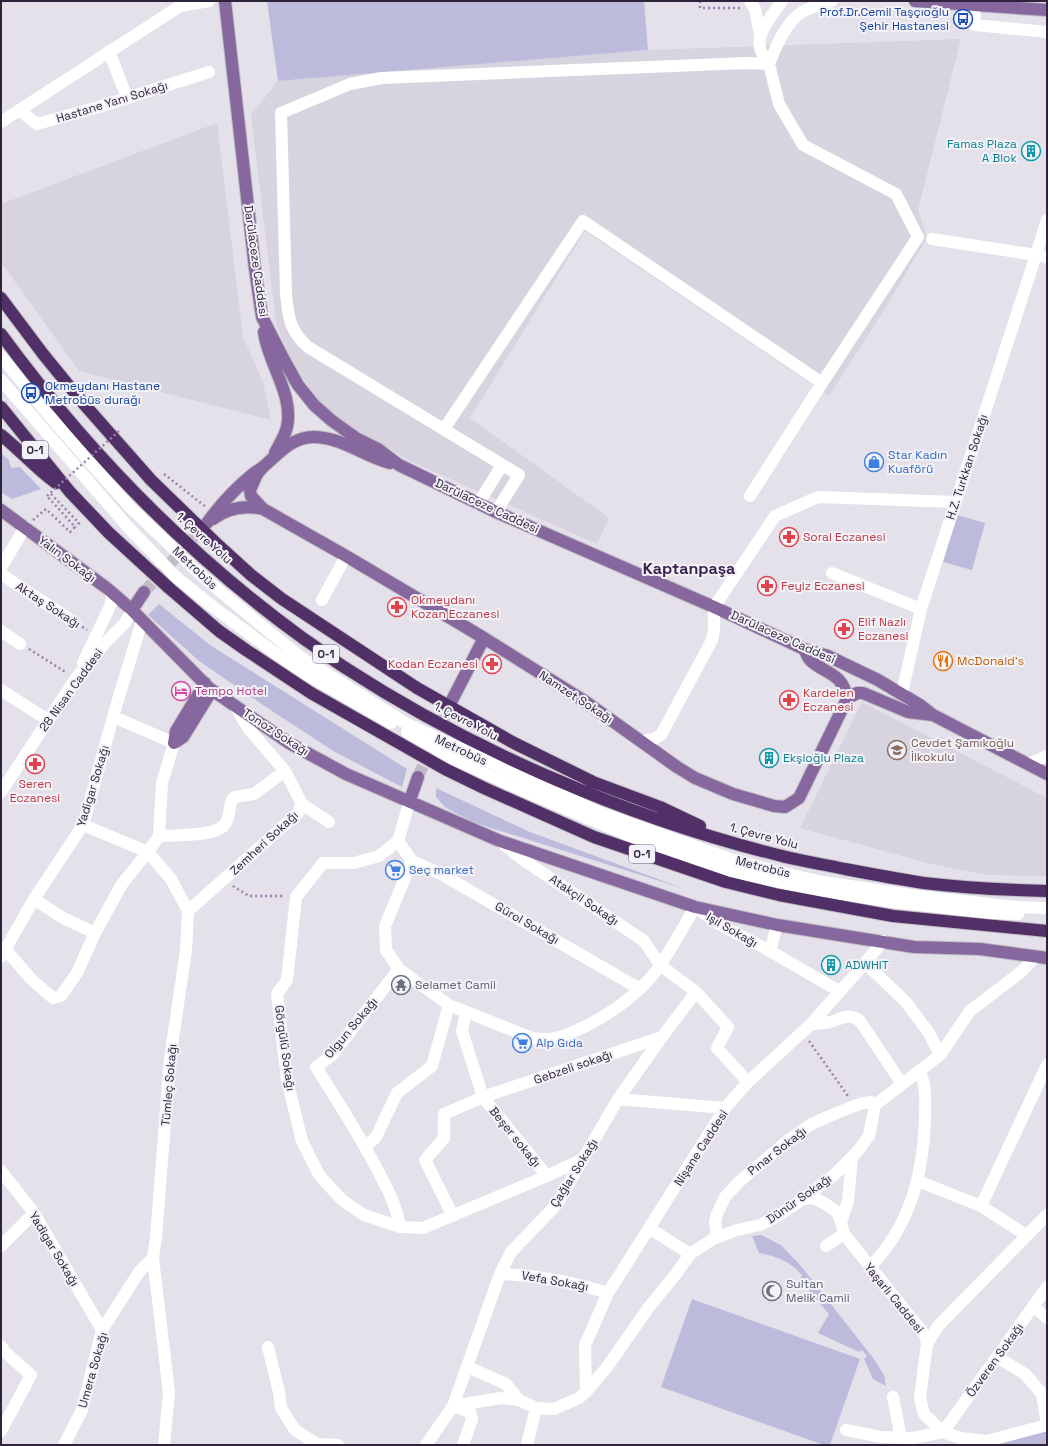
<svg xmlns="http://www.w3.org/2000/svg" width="1048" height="1446" viewBox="0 0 1048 1446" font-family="'Space Grotesk',sans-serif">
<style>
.built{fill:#d7d3df}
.green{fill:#bdbbdb}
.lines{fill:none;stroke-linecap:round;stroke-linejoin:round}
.major-tunnel{stroke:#c1bbc8;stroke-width:12;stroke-dasharray:12 6;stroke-linecap:butt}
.major-casing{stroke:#c1bdc4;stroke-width:14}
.highway-casing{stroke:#c1bdc4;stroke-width:14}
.path{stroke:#9883ad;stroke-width:2.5;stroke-dasharray:2 3;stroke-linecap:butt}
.minor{stroke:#fff;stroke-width:12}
.major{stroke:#86689e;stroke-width:12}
.highway{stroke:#503066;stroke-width:12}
.path-bridge{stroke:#9883ad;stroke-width:2.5;stroke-dasharray:2 3;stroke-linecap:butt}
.labels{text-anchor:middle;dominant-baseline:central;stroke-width:4;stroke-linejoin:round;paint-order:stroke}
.shield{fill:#f3f2f8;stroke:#6a6074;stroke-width:1}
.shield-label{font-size:11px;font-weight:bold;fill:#2f223b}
.transit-label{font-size:12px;fill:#164399;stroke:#f3f2f8;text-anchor:end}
.street-label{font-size:12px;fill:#2f223b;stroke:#f3f2f8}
.culture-label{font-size:12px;fill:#0d838f;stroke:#f3f2f8;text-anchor:start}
.shop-label{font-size:12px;fill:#366cbe;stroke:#f3f2f8;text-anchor:start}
.health-label{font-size:12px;fill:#be3a42;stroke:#f3f2f8;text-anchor:start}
.food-label{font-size:12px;fill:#c56008;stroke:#f3f2f8;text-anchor:start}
.hotel-label{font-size:12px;fill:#b23c85;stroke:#f3f2f8;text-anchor:start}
.education-label{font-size:12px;fill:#785e54;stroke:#f3f2f8;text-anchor:start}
.worship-label{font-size:12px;fill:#5b616d;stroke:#f3f2f8;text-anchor:start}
.district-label{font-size:16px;font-weight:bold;fill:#381f4c;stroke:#f3f2f8}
</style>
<rect width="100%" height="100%" fill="#e5e1eb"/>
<path class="built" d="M961,39L918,210L927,238L881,315L829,396L585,231L470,418L609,518L597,544L412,462L357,430L320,403L290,360L276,323L251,115L278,81L648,50Z
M217,123L243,337L263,382L271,420L79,371L1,262V204Z
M862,702L1047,798V876L988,875L931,864L800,828Z"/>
<path class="green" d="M267,1H644L648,50L278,81Z
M1,453L9,460L11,468L20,467L41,489L12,499L1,492Z
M957,515L985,523L972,570L943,562Z
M159,604L210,645L407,769L402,787L335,752L275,713L199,661L148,615Z
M436,788L530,832L685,889L472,822L445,807L436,797Z
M761,1235L781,1245L801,1266L874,1359L884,1375L886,1386L873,1379L864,1359L867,1356L862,1350L859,1352L818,1333L829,1314L800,1280L802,1275C791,1262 776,1256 759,1253L752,1236Z
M692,1299L860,1359L830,1445H824L661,1387Z
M1047,1431V1445H970Z"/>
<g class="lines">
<path class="major-tunnel" d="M144,592L207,523
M418,777L450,704"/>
<g class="major-casing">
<path id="major" d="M225,1L255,269L262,317L284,360L298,385L314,405L331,420L356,438L378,449L399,465L496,512L714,607L804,649L828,656L878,680L920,705L933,715L1047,774
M915,1L1047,10
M264,332C268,364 294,394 287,427C285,436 279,445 275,453
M263,467L257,474L250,490L251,496L263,509L346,556L484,638L583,700L677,767L695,778L733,794L774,806L785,807L799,798L847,699L857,693H863L908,712L933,715
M1,510L108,589L132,610L209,688L289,743L346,774L500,841L695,907L777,925L914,947L980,949L1047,958
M213,519C229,507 245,505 263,509
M207,523C220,505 236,488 253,474C256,471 260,470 263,467C278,454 293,436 315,437C343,438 364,456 390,463
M132,610L144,592
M804,649C806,652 807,657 810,660C826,675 843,672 847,699
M450,704L484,638
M174,743L176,731L205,683
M174,743L183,737L212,690
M410,800L418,777"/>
</g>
<g class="highway-casing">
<path id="highway" d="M1,298L43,354L83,403L151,480L218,545L251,575L282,599L417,688L514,743L593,782L660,807L700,826
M1,334C86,450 187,554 304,639C318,648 331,659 344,667C473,751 629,818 778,855C800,861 823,864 845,869C871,874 898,879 924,883C965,888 1006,890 1047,891
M1,407L70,492L109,533L169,588L219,631L246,650L311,693L445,769L484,788L594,837L726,882L779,895L893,916L1047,931
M1,435C20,450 36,469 56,483"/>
</g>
<path class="path" d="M700,1V8H740
M164,474L206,507
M51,494L79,523L75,527
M33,520L46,509L70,532L75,527L47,496
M78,624L87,630
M29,649L67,673
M233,886L249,896H285
M809,1041L848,1096"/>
<path class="minor" d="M750,1L755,9L760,35
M974,4L975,25L1047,32
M109,51L127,98
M769,64C776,47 785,23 802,12C811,7 822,4 832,1
M769,64C766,59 761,54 760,48C756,33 774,13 782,1
M19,110L37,124L99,107L209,72
M1,122L180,6L209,1
M932,239L1036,255L1047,220
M1,356L47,413L95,468L130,507L203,577L256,621L299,656L407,724L601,813L730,859L774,871L823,882L918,896L1016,907L1047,908
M1,380L128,527L176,577L212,606L275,653L309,676L391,723
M444,429L583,221L822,383L918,237L896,194L803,145L779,104L769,64L746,63L382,78L350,84L281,113L286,294C288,317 290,331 308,347L519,475L496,512
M750,496L822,383
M478,504L502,465
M1,568L25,527
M832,573L921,609
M1,574L68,618
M322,600L346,556
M1,631L20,644
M83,663L111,604L112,595L108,589
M1,690L48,720
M902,693L921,609L1036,255L1047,257
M114,717L174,743L162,783L159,836L148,852L171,879L188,911L186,950L170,1059L156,1237L153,1258L169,1393L164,1445
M407,732L453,759L524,791L625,834L733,872L821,891L892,902L991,913L1018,914
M641,741L654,739L661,735L712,640L714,630V607L775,516L818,497L956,502
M1028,764L1047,756
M1,792L76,678L106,642L125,623L132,610
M410,800L398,841L412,861L385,926L386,950L399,969L449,1005L532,1038C553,1042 567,1035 586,1026C615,1011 643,991 661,964C673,946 684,926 695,907L717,923L770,951L777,925
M302,804L329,822
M159,836C174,835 217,837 225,824C230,818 229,807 232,800L235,797L254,794L285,771
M398,841L379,856L354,863H323L296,897L287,980L277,994L287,1080L302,1141L319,1175L342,1200L364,1215L400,1227L423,1228L547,1176L583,1159
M501,842L522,859L644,941L660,965L696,992L728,1027L717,1048L748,1082
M412,861L441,874L640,989
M34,899L63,918L95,933
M188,911L298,813L302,804L285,771L248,728L235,706
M6,950L31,979L53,998L61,996L77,973L95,933L122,884L148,852L83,825
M770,951L839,991
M1,957L34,899L83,825L117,703L142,621
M865,963L906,1002L929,1033L940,1055
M399,969L332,1055L316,1067C337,1100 358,1133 376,1167C387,1188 396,1203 400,1227
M466,1012L462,1031L483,1097L547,1176
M811,1024C817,1024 824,1023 830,1022C843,1019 847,1012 860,1021L902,1084
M618,1099L725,1108
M365,1147L376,1137L397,1093L432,1066L449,1005
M1,1171L34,1213L102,1330
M918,1181L981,1206
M803,1199L813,1198L824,1203L837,1212L841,1222L844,1234L925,1335L927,1344L920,1398L924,1414L943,1432L960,1438L987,1441L1047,1425
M453,1216L425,1160L444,1138V1114L483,1097L662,1037
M841,1222L848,1201L852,1158
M649,1228L690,1254
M1026,1235L981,1206L1047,1065
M717,1237L715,1222L717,1214L725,1197L739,1182L786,1142L810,1125L827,1117L854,1106L863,1103L871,1102L875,1105
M1,1246L34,1213
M826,1246L844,1234
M870,1267C910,1226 923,1175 925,1119C925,1103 927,1087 920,1072
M500,1274C537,1275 573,1282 608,1293
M1033,1306L1047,1318
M927,1344L938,1326L1047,1215
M1,1346L5,1352L31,1375L1,1431
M268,1347L279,1392L281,1408L295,1430L317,1444L338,1445
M997,1357L1025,1374L1042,1394L1047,1425
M468,1367L506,1384L519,1400
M586,1392L585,1345L608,1293L725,1108L748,1082L811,1024L865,963L883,941
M893,1397L901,1438
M453,1406L501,1398L519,1400L536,1408L554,1409L579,1398L586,1392L607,1367L649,1307L676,1274L690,1254L713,1239L737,1230L760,1225L776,1217L803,1199L835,1174L857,1152L869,1136L875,1105L940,1055L970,1011L1021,972L1035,957
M455,1407L470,1412L472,1419L463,1445
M846,1430L881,1437L913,1438L943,1432L1047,1287
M64,1445L82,1410L102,1330L139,1272L153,1258
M426,1445L453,1406L500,1274L511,1252L557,1204L618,1099L662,1037L696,992
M527,1445L536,1408"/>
<use href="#major" class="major"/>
<use href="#highway" class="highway"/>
<path class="path-bridge" d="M47,496L119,431"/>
</g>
<defs>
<g id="bus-ring" transform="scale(1)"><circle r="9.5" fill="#f3f2f8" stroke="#1a4fb4" stroke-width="1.5"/><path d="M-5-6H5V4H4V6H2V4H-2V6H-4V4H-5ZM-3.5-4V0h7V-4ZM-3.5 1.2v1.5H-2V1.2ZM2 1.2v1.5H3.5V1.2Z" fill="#1a4fb4"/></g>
<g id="building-ring" transform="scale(1)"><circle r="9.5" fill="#f3f2f8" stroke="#0f9aa8" stroke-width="1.5"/><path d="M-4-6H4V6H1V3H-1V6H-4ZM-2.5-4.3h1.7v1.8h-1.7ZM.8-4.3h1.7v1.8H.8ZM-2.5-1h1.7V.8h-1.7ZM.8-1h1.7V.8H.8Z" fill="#0f9aa8"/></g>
<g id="shop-ring" transform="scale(1)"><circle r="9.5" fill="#f3f2f8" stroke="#3f7fe0" stroke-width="1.5"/><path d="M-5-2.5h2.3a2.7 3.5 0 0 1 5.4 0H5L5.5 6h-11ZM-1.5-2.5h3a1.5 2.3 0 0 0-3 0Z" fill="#3f7fe0"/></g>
<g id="pharmacy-ring" transform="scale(1)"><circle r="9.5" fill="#f3f2f8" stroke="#e0444e" stroke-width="1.5"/><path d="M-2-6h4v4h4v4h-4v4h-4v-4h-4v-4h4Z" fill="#e0444e"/></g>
<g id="restaurant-ring" transform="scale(1)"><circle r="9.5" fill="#f3f2f8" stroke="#e8710a" stroke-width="1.5"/><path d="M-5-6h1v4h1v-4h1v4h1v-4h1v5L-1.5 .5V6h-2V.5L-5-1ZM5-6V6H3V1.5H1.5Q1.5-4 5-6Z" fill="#e8710a"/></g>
<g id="hotel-ring" transform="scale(1)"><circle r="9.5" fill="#f3f2f8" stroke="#d1479c" stroke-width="1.5"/><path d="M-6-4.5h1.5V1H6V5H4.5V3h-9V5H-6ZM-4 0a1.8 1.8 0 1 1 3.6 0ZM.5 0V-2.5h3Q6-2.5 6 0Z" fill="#d1479c"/></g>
<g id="school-ring" transform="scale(1)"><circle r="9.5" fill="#f3f2f8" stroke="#8d6e63" stroke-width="1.5"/><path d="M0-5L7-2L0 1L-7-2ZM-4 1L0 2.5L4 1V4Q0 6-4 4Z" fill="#8d6e63"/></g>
<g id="supermarket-ring" transform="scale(1)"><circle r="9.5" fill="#f3f2f8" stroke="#3f7fe0" stroke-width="1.5"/><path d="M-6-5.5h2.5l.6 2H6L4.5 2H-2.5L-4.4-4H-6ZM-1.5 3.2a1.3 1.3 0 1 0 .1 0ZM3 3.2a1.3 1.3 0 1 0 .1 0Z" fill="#3f7fe0"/></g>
<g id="temple-ring" transform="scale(1)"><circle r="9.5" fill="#f3f2f8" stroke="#6b7280" stroke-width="1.5"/><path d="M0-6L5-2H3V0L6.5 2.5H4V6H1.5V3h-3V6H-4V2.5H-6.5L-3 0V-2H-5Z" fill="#6b7280"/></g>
<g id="mosque-ring" transform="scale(1)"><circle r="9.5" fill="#f3f2f8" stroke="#6b7280" stroke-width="1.5"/><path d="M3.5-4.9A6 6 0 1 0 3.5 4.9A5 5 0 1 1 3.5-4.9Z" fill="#6b7280"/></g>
</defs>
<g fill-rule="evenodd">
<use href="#bus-ring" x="963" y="19"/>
<use href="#building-ring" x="1031" y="151"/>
<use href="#bus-ring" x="31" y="393"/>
<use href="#shop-ring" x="874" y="462"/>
<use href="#pharmacy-ring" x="789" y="537"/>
<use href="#pharmacy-ring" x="767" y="586"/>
<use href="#pharmacy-ring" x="397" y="607"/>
<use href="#pharmacy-ring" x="844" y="629"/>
<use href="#restaurant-ring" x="943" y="661"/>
<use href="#pharmacy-ring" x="492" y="664"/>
<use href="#hotel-ring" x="181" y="691"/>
<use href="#pharmacy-ring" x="789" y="700"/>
<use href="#school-ring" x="897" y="750"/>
<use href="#building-ring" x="769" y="758"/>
<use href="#pharmacy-ring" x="35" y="764"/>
<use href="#supermarket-ring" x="395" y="870"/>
<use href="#building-ring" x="831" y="965"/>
<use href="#temple-ring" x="401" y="985"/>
<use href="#supermarket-ring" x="522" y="1043"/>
<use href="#mosque-ring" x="772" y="1291"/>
</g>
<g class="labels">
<g class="shield">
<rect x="22" y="441" width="26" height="18" rx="3"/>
<rect x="313" y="645" width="26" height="18" rx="3"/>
<rect x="629" y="845" width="26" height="18" rx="3"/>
</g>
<g class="shield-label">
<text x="35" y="450">O-1</text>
<text x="326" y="654">O-1</text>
<text x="642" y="854">O-1</text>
</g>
<g class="transit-label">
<text x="949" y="12">Prof.Dr.Cemil Taşçıoğlu<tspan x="949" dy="14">Şehir Hastanesi</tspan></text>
<text x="45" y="386" text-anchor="start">Okmeydanı Hastane<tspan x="45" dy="14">Metrobüs durağı</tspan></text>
</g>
<g class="street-label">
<text transform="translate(112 102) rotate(-17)">Hastane Yanı Sokağı</text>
<text transform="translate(256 261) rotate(82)">Darülaceze Caddesi</text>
<text transform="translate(967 467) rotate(-72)">H.Z. Turkkan Sokağı</text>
<text transform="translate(487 506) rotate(25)">Darülaceze Caddesi</text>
<text transform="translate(204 538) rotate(42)">1. Çevre Yolu</text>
<text transform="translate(67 559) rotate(37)">Yalın Sokağı</text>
<text transform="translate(195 568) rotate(43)">Metrobüs</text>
<text transform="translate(48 605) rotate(33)">Aktaş Sokağı</text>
<text transform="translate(783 637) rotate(24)">Darülaceze Caddesi</text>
<text transform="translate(71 690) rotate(-54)">28 Nisan Caddesi</text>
<text transform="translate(576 697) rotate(33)">Namzet Sokağı</text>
<text transform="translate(466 721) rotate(27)">1. Çevre Yolu</text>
<text transform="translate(276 732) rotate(33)">Tonoz Sokağı</text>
<text transform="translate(461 750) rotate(25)">Metrobüs</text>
<text transform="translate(93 786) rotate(-73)">Yadigar Sokağı</text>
<text transform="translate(764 836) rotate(15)">1. Çevre Yolu</text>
<text transform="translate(264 843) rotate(-43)">Zemheri Sokağı</text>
<text transform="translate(763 867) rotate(14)">Metrobüs</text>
<text transform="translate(584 900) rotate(34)">Atakçil Sokağı</text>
<text transform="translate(527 923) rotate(30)">Gürol Sokağı</text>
<text transform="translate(732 930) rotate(30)">Işıl Sokağı</text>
<text transform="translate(351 1028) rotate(-50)">Olgun Sokağı</text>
<text transform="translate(285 1048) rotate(82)">Görgülü Sokağı</text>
<text transform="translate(573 1067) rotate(-19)">Gebzeli sokağı</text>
<text transform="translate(169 1085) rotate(-85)">Tümleç Sokağı</text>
<text transform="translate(515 1137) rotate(51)">Beşer sokağı</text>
<text transform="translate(701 1148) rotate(-57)">Nişane Caddesi</text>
<text transform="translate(777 1151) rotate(-38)">Pınar Sokağı</text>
<text transform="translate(574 1173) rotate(-58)">Çağlar Sokağı</text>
<text transform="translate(799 1199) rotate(-35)">Dünür Sokağı</text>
<text transform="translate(54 1249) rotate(59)">Yadigar Sokağı</text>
<text transform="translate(555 1281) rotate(10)">Vefa Sokağı</text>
<text transform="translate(894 1298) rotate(51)">Yaşarlı Caddesi</text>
<text transform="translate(995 1360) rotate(-54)">Özveren Sokağı</text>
<text transform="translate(93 1370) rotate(-74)">Umera Sokağı</text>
</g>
<g class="culture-label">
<text x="1017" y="144" text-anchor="end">Famas Plaza<tspan x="1017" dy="14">A Blok</tspan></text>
<text x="783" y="758">Ekşioğlu Plaza</text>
<text x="845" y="965">ADWHIT</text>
</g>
<g class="shop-label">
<text x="888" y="455">Star Kadın<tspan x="888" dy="14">Kuaförü</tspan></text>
<text x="409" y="870">Seç market</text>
<text x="536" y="1043">Alp Gıda</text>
</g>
<g class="health-label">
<text x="803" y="537">Soral Eczanesi</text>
<text x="781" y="586">Feyiz Eczanesi</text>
<text x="411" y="600">Okmeydanı<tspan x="411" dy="14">Kozan Eczanesi</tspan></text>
<text x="858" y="622">Elif Nazlı<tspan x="858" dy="14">Eczanesi</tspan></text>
<text x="478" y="664" text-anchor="end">Kodan Eczanesi</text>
<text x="803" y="693">Kardelen<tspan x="803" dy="14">Eczanesi</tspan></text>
<text x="35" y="784" text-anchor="middle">Seren<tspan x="35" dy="14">Eczanesi</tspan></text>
</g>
<g class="food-label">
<text x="957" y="661">McDonald's</text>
</g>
<g class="hotel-label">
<text x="195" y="691">Tempo Hotel</text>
</g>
<g class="education-label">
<text x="911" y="743">Cevdet Şamıkoğlu<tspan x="911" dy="14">İlkokulu</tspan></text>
</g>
<g class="worship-label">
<text x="415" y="985">Selamet Camii</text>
<text x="786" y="1284">Sultan<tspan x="786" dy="14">Melik Camii</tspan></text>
</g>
<g class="district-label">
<text x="689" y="568">Kaptanpaşa</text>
</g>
</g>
<rect width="1048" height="1446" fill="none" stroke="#2f223b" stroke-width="4"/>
</svg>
